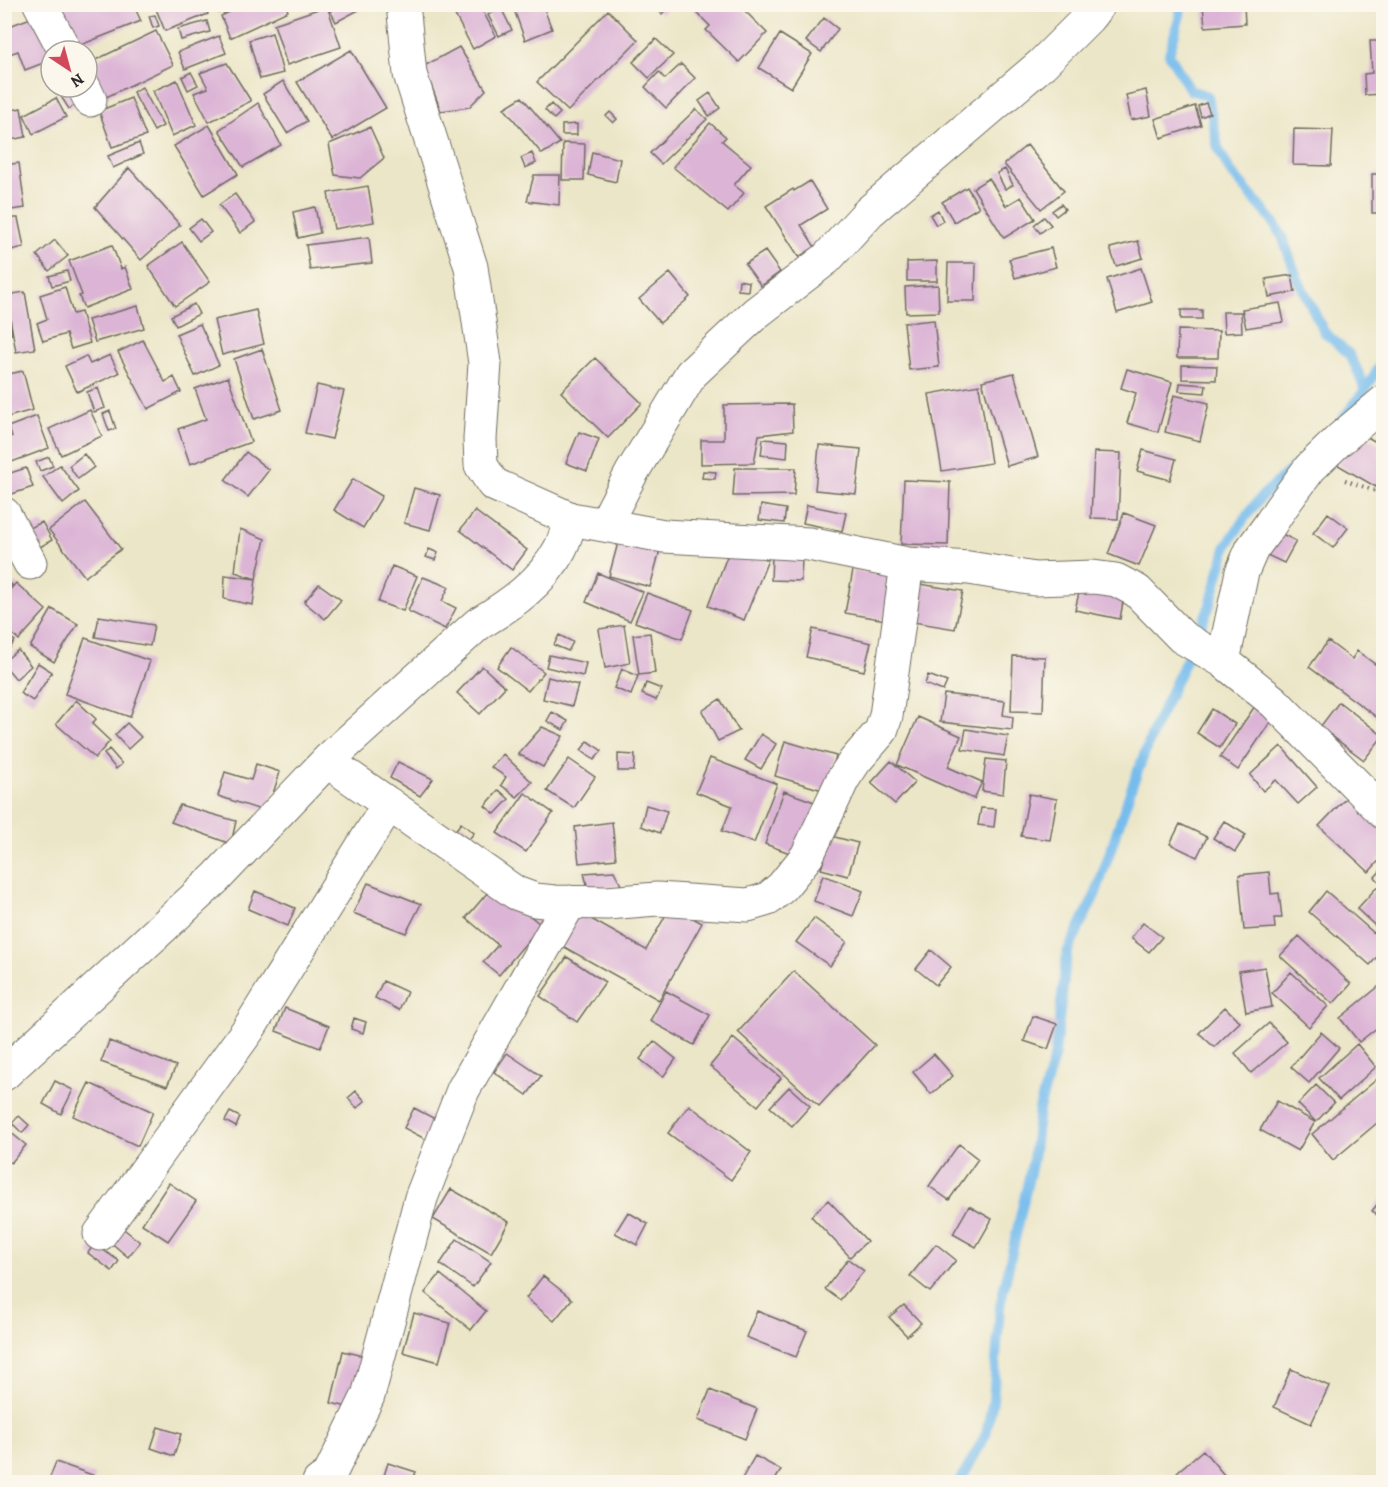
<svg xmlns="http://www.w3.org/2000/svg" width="1388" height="1487" viewBox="0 0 1388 1487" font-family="Alegreya,serif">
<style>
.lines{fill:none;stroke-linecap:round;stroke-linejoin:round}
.stream{stroke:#76bced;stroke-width:10}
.building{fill:#dcb5d6}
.minor-casing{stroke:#6f6c62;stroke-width:35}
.path{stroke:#6f6c62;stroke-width:4;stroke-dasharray:1.5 4.5;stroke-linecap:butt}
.minor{stroke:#fff;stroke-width:33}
</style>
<rect width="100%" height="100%" fill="#fbf7ec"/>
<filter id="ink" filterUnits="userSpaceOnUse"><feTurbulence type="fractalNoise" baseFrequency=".0167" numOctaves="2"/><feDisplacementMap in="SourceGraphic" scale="12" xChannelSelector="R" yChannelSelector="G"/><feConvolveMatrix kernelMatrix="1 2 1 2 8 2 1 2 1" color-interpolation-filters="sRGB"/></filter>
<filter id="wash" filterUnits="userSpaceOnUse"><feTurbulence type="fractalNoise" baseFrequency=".008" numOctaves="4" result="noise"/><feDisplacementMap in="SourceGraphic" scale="24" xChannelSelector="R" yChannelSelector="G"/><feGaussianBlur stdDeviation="1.35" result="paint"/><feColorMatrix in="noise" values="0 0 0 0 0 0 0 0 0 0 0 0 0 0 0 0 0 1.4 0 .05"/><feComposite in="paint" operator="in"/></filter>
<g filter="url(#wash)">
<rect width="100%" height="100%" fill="#ece6c8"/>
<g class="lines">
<path class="stream" d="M1181,4L1180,15L1169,54L1190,90L1208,96L1218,148L1230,171L1272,220L1282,236L1297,277L1324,332L1348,353L1356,367L1365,390
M1341,421L1365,390L1384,359
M960,1482L986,1434L993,1400L1000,1306L1033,1159L1039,1109L1055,1054L1067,953L1096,893L1132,786L1156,724L1187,658L1210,605L1227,545L1244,519L1261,497L1294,467"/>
</g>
<g id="blocks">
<path class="building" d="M72,4H133L141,21L68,50L53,13Z
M154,4H204L208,14L165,31Z
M215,4H236L219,13Z
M246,4H285L288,11L230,38L221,16Z
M327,4H370L336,22Z
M475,4H479L496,36L473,49L455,15Z
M512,4H556L544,9L552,29L525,40Z
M651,4H671L662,14Z
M688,4H738L767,33L739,62L706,30L710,26Z
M1203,5H1244L1245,24L1205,27Z
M327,6L341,47L287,65L274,24Z
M501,8L512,30L499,36L488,15Z
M608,10L638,40L568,111L537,82Z
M155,15L159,26L153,28L149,16Z
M36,16L51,54V60L25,70L18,51L4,56V28Z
M824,18L838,29L821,52L806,41Z
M207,21L210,32L181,40L178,29Z
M156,31L173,65L100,100L87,72V64Z
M272,33L283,73L260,79L249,40Z
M780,34L812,54L791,88L759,68Z
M219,36L226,53L185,69L178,52Z
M656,39L673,55L649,78L633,62Z
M1370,41H1383V94L1365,95L1364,74L1372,73Z
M459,47L486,90L469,107L441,111L424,66Z
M351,50L386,108L332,140L297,82Z
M227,63L251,101L209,122L194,93L208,88L200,73Z
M681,64L695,78L666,108L645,87L659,72L665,79Z
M191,72L198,85L188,90L182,77Z
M177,80L196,125L172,136L153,91Z
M283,81L307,121L287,133L263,94Z
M55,87H72L81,101L69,109Z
M142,87L163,126L154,131L133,92Z
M1146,90L1151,116L1131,120L1126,95Z
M710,93L720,108L709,116L699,101Z
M522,97L560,143L542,154L504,108Z
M56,98L66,117L33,134L24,115Z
M131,98L146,136L112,147L99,111Z
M258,103L281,145L243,167L219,130Z
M1206,103L1210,113L1201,117L1198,106Z
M551,104L560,113L554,119L545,110Z
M1195,106L1201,125L1161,138L1155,119Z
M21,108L26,137L4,141V112Z
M696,109L707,119L661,164L650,153Z
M610,112L617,119L613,123L606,116Z
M710,123L726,137L722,141L751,165L734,185L744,193L728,212L673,167Z
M577,124V135H562V125Z
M209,125L238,174L204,195L174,146Z
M370,127L384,158L360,178L335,175L329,144Z
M1294,129L1333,130L1331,166L1293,165Z
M139,143L143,154L113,168L108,156Z
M563,143L585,144L584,180H562Z
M1027,145L1064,191L1041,209L1004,164Z
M592,152L620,159L616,182L588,175Z
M532,153L536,163L525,168L521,158Z
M19,163L25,208L4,211V165Z
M129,168L180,225L141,260L95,207Z
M1005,169L1013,185L1005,189L997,173Z
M1372,174H1383V213H1372Z
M534,175H560L559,205L527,201Z
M989,178L1006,206L1021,197L1035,219L1004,238L973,188Z
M810,181L827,209L801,225L815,247L799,257L766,206L793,189L794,191Z
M368,186L374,222L334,229L328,193Z
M967,187L979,207L954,222L942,202Z
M235,194L255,222L240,233L219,205Z
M1061,204L1065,209L1056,216L1052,211Z
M315,207L320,233L298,238L293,212Z
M938,210L943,221L936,225L930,215Z
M1044,217L1051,225L1040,233L1034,225Z
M4,218H18L24,247L7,251L4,242Z
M201,219L211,232L199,241L189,228Z
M369,237L372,263L310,270L306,245Z
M55,240L68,256L49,271L37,255Z
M1138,241L1143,258L1116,266L1110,248Z
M182,242L210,282L175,306L148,266Z
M112,245L121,269L125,267L133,289L84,308L79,296L82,295L69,261Z
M1051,248L1056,267L1015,278L1009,259Z
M765,251L780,272L761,286L745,264Z
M937,261V281H907V262Z
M948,263H976L975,301H947Z
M1141,268L1152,302L1117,313L1107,279Z
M67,271L70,281L52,286L49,276Z
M670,273L690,297L660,323L639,299Z
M1292,275L1295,292L1269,297L1266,279Z
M739,280L749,282L748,291L738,290Z
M938,285L939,312L906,313L905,287Z
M65,287L73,314L81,312L90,343L71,349L66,334L43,341L37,323L47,319L40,295Z
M25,292L35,349L16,352L6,295Z
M1280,303L1284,322L1246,328L1242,309Z
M194,304L199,314L176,326L171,316Z
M138,306L144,328L95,342L88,320Z
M5,307L12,334L4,336V308Z
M256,310L264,344L222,355L214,320Z
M1181,310H1202V319H1181Z
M1223,312H1241L1242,332L1224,333Z
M934,320L939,367L909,370L904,323Z
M200,324L219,365L195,376L176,334Z
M1178,330L1219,331L1218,358H1177Z
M143,340L165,382L174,377L181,392L148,409L118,352Z
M262,349L282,410L254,419L234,359Z
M110,355L119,373L77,392L65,366L86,356L90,364Z
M595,358L642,403L608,438L561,392Z
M1182,365L1217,366L1216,380L1182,379Z
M1127,369L1172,382L1158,432L1127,423L1136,393L1121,388Z
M23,371L33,410L4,418V375Z
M1014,373L1038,457L1007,466L982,381Z
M228,377L251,442L190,464L178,429L206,419L195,389Z
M1180,383L1206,385L1205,393L1179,391Z
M317,385L344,391L332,439L305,433Z
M979,385L991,463L942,471L929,394Z
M98,388L105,408L94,412L87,392Z
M1174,395L1209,403L1200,441L1165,432Z
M792,404L793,431L759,435L754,463L701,464V440H724V405Z
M90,410L102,436L61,455L49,429Z
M110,411L116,429L109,431L103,414Z
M37,416L49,448L4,465V439L12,436L8,427Z
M1357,431L1383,446V475L1376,487L1338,465Z
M579,432L599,439L587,471L566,463Z
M763,439L788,441L787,458L761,455Z
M819,445L861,449L856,494L815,490Z
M1143,450L1176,459L1170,480L1137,471Z
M246,452L269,470L248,497L225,480Z
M1094,452L1121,453L1118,519L1091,518Z
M84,454L94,467L78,479L69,466Z
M49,457L53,466L40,471L36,462Z
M60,465L79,491L63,504L43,477Z
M26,468L33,487L9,495L4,482V475Z
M735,468H796L794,495L733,496Z
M703,471L716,472L715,479L702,478Z
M353,479L382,496L363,528L334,510Z
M904,480L950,482L948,545L901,544Z
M414,488L440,495L430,530L404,523Z
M85,502L121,549L85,577L49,530Z
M761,505L786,509L784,523L759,520Z
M807,505L846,513L842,531L803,523Z
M475,511L527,550L512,570L460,530Z
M1124,513L1156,525L1139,566L1108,554Z
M1328,513L1348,528L1333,548L1313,533Z
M42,522L52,540L35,550L24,531Z
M240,529L265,539L256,579L235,572Z
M1272,529L1296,541L1284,563L1261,552Z
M619,539L660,550L650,587L609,576Z
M731,546L768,560L744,620L708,606Z
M429,549L438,553L435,560L426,557Z
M772,556L802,558L801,581L771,580Z
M392,566L417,576L403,611L378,602Z
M853,570L893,577L885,620L845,613Z
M598,573L643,592L630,621L586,602Z
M225,575L256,579L253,605L224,599Z
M423,577L449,587L442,601L456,608L445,629L408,611Z
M4,579L12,585L4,592Z
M16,583L46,610L19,640L4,626V596Z
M319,584L341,600L325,619L304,602Z
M920,584L963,591L955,629L913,622Z
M1080,588L1124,596L1120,619L1075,610Z
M647,593L693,610L682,639L635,622Z
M52,609L78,624L54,662L30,647Z
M99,616L154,625L150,646L95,637Z
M624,625L630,663L605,668L599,629Z
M813,629L871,643L864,671L806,657Z
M4,633L15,641L7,652L4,650Z
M650,633L655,673L639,675L633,635Z
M559,635L573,642L568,651L554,645Z
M85,638L150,661L130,717L65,694Z
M1328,641L1352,659L1357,651L1383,670L1378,676L1383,680L1382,721L1309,667Z
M511,647L544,672L528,691L497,667Z
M18,650L31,666L16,679L4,665V661Z
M549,655L586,663L583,676L546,667Z
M1013,656L1045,657L1043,712L1011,711Z
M38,663L52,672L33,701L20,693Z
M482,666L505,687L480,714L457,693Z
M622,669L638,676L631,695L614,688Z
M928,675L947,682L943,691L925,684Z
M548,677L578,685L572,706L543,699Z
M646,683L662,689L656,700L642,694Z
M944,694L1005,701L1003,715L1013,717L1012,730L940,722Z
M720,699L739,731L718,741L702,711Z
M76,700L96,719L92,724L110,741L95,758L56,724Z
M1339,702L1383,736L1364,760L1320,727Z
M1255,706L1273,718L1238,770L1220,757Z
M1212,709L1235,724L1220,748L1197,733Z
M552,712L568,721L563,730L547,721Z
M918,717L961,736L948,767L982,782L974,799L897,765Z
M127,723L141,737L128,749L115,735Z
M542,727L563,736L543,767L518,754Z
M966,729L1008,736L1004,756L962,749Z
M761,734L776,744L761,769L745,760Z
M588,741L602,751L594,760L581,750Z
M785,741L836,756L826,791L775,776Z
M1281,746L1317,787L1298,804L1276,780L1263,791L1250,775Z
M109,749L122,764L116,769L104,754Z
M503,754L532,782L517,797L501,785L506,777L491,767Z
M618,754L635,755L634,771H618Z
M710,758L777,784L754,843L722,831L732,806L696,792Z
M569,759L595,777L574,808L547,791Z
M986,759L1006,761L1003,794L982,791Z
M891,761L915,782L895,804L871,783Z
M398,762L433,779L420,796L390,778Z
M256,764L280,772L267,812L218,796L225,772L251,780Z
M499,790L509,799L495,814L485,806Z
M784,791L817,803L798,856L765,844Z
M525,793L553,813L526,852L497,833Z
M1029,794L1057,799L1050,840L1021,836Z
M1348,796L1383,829V856L1369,872L1319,826Z
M180,805L236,821L231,844L171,822Z
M646,805L667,811L660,833L641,826Z
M981,808L996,809L994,827L978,825Z
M1224,821L1246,835L1235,852L1213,838Z
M612,822L616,859L579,863L575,827Z
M461,823L474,833L466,843L453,833Z
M1180,824L1207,837L1197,857L1170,844Z
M831,836L858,843L848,876L821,869Z
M1383,868V886L1375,877Z
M614,871L621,885L589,892L584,873Z
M1269,872L1271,894L1279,893L1282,918H1274L1275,928L1244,930L1239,875Z
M823,875L863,891L853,916L814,901Z
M368,883L421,904L406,933L353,913Z
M494,885L541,925L499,975L483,962L498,945L466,918Z
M1377,887L1383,893V933L1357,909Z
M255,891L295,908L288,926L248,909Z
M1326,891L1383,941V950L1370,965L1309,912Z
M671,906L702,923L659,1000L557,943L575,910L646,950Z
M814,918L847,942L830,966L796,942Z
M1143,923L1162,937L1149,952L1131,938Z
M1299,936L1351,984L1333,1004L1280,956Z
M931,950L951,967L936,985L916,969Z
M567,957L605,982L577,1022L540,996Z
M1265,967L1272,1007L1246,1012L1239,971Z
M794,971L875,1045L819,1106L738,1032Z
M1291,972L1328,1006L1309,1027L1272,993Z
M383,981L407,992L399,1010L375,998Z
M1383,983V1023L1359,1042L1340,1018Z
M666,991L710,1015L694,1045L650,1021Z
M1225,1007L1240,1022L1214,1047L1199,1033Z
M285,1008L329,1026L320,1048L276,1031Z
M1033,1016L1057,1024L1048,1049L1024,1041Z
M354,1018L366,1022L363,1033L351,1029Z
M1269,1023L1287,1042L1251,1073L1235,1053Z
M1321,1032L1339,1048L1309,1083L1291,1067Z
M733,1038L781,1078L758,1106L710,1066Z
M109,1041L176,1066L167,1086L101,1062Z
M654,1041L676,1059L663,1077L640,1059Z
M1357,1044L1376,1067L1339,1100L1319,1078Z
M507,1053L541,1076L527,1095L494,1072Z
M934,1054L953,1076L931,1094L913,1072Z
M1383,1074V1118L1333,1160L1312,1134Z
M55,1081L73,1090L61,1114L43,1104Z
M89,1083L153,1112L138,1146L73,1116Z
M1316,1085L1334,1103L1316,1122L1298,1104Z
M789,1087L810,1106L792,1126L770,1107Z
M356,1091L365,1101L357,1108L348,1098Z
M1277,1101L1315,1122L1298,1151L1260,1130Z
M689,1105L751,1152L731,1180L668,1133Z
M414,1108L437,1120L427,1140L404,1128Z
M230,1112L240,1117L236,1127L225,1121Z
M19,1116L29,1125L22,1133L12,1123Z
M4,1127L26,1145L11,1163L4,1158Z
M959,1144L978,1159L949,1200L929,1186Z
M169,1183L196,1201L168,1241L142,1224Z
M451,1189L509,1222L491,1253L433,1219Z
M1383,1197V1220L1372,1211Z
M828,1200L867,1241L850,1257L811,1216Z
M969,1206L992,1219L976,1247L953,1234Z
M628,1212L648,1224L637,1245L615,1233Z
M120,1226L140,1242L128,1257L109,1241Z
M457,1239L491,1262L473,1287L440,1264Z
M94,1244L119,1261L112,1271L88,1253Z
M936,1244L956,1260L930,1292L910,1276Z
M848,1259L864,1271L840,1300L825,1289Z
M440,1274L486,1311L471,1330L425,1293Z
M543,1276L572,1299L554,1321L526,1298Z
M904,1305L921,1323L907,1336L889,1317Z
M757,1311L807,1331L796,1357L746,1337Z
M414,1313L450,1323L439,1362L403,1352Z
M343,1351L368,1357L356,1409L331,1403Z
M1291,1369L1329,1386L1311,1424L1274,1407Z
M710,1390L757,1409L745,1439L698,1420Z
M158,1427L181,1434L174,1456L151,1448Z
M1203,1450L1230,1482H1186L1177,1472Z
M755,1456L781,1470L774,1482H740Z
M56,1462L95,1476L92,1482H48Z
M388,1463L416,1472L412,1482H382Z
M1164,1476L1173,1482H1158Z"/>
</g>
</g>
<g filter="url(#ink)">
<use href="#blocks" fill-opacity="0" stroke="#6f6c62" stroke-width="1.5"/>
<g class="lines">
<g class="minor-casing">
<path id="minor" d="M40,4L65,51
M403,4L410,74L471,267L485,363L480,439L481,465L493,484L571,519
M84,87L90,100
M4,514L30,563
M605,524L631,474L691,374L756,313L826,259L869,212L1042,64L1089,17L1099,4
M1223,661L1242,572L1252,549L1269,526L1280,509L1310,468L1340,439L1384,402
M328,760L478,624C510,605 542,583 560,549C565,540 568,528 571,519L664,536L809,544L907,564L969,568L1035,579L1093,577L1116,580L1137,591L1182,637L1223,661L1274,702L1384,813
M4,1074L216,878L328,760L334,766L516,893L535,900L555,902L607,903L657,899L748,905L768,899L782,887L807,856L843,779L855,761L881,731L886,716L907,564
M100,1234L248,1030L389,804
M319,1482L330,1474L368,1396L421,1198L463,1090L570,902"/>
</g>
<path class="path" d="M1345,480L1384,494"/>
<use href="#minor" class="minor"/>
</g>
</g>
<rect width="1388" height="1487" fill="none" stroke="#fbf7ec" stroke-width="24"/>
<g transform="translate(69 69) rotate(144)"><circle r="28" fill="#fbf7ec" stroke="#a8a59f" stroke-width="1.5"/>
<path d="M0-4.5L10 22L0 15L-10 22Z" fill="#d1495b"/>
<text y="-9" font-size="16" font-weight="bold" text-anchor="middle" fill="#2b2b2b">N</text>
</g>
</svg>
